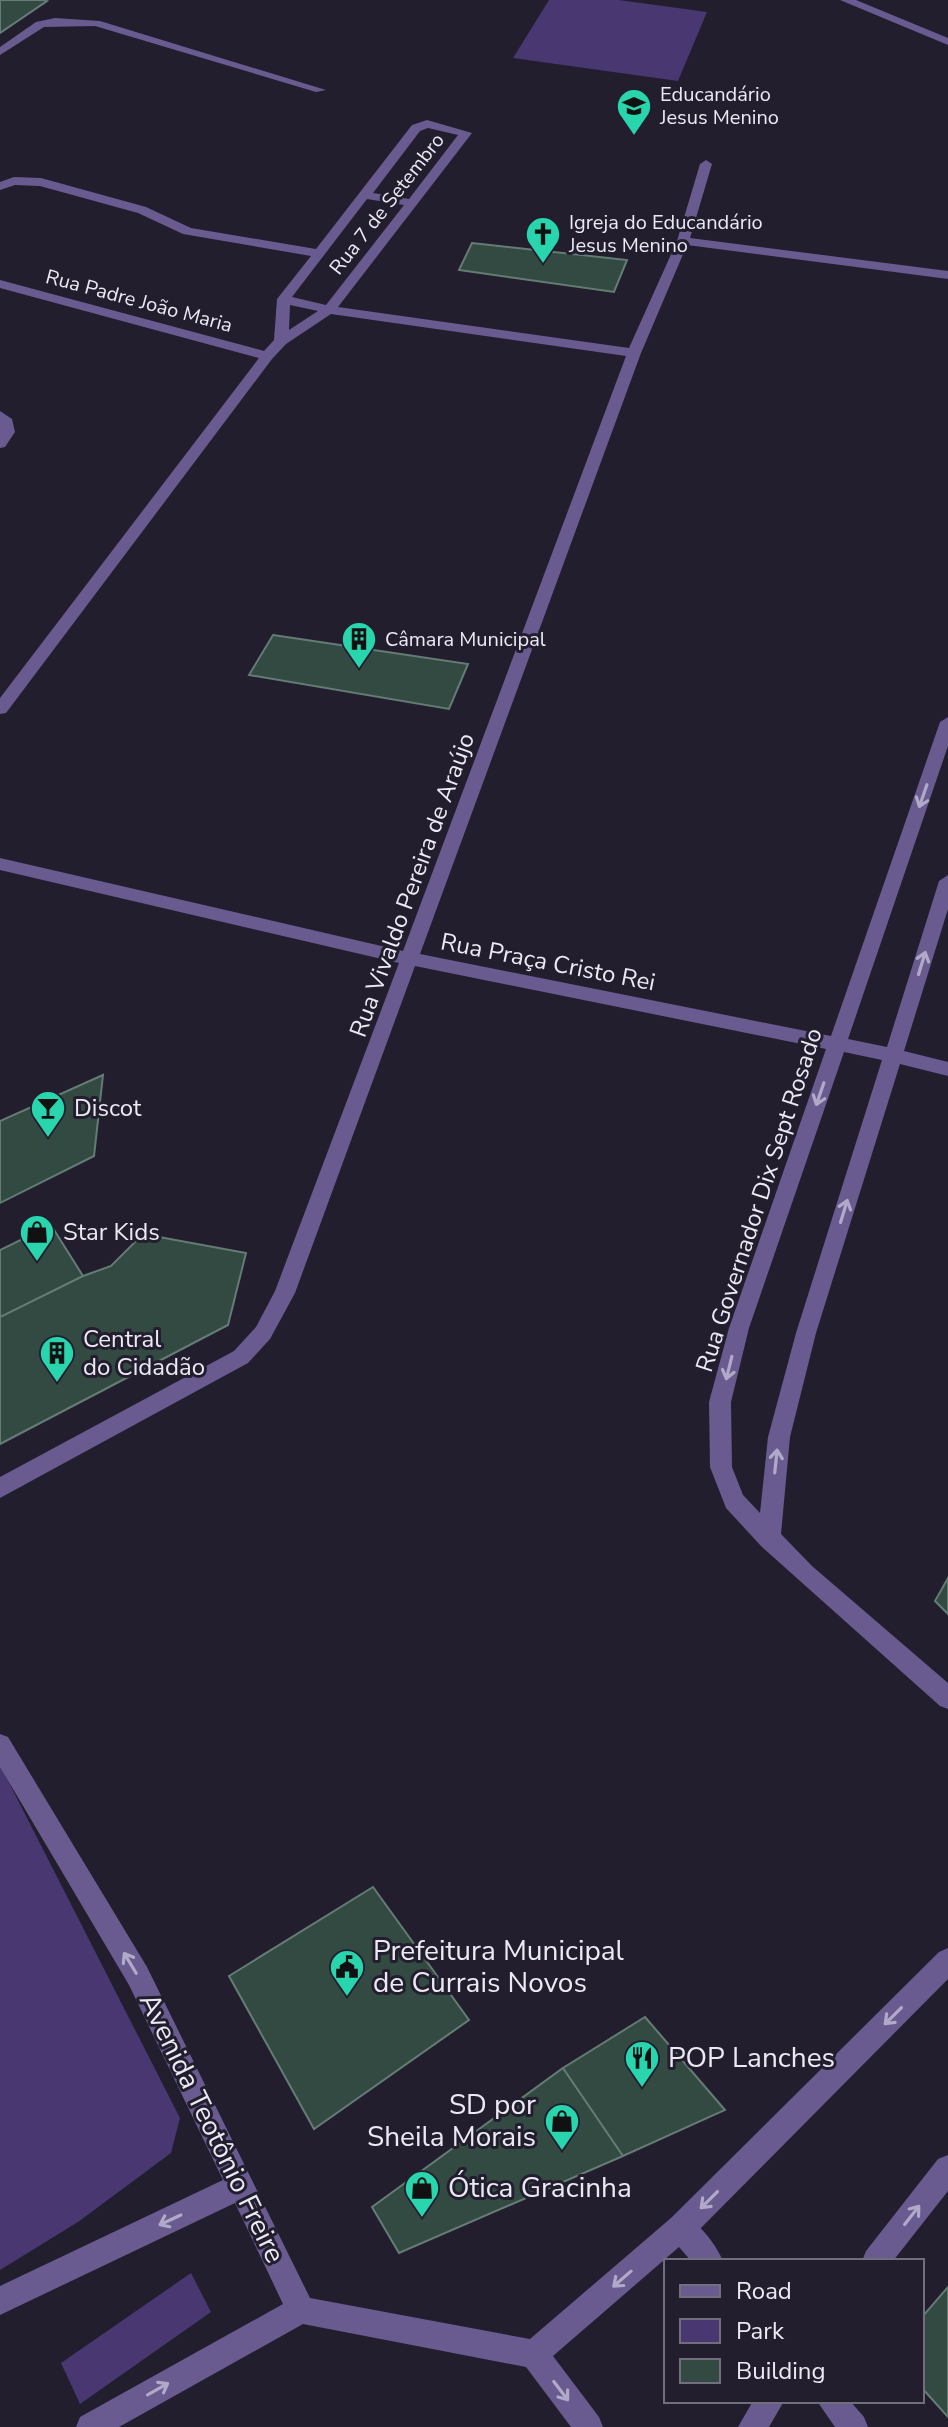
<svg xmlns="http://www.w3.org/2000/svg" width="948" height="2427" viewBox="0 0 948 2427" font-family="'Nunito Sans',sans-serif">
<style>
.green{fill:#483771}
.building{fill:#334a43;stroke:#647c74;stroke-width:2}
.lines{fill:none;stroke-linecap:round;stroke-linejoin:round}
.minor{fill:#695b8f;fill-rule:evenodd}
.tertiary{fill:#695b8f;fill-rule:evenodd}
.oneway{stroke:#b0a9c7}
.labels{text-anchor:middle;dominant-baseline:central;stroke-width:6;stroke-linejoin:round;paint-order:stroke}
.far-poi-label{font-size:20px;fill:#ebe9f4;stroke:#221e2e;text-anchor:start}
.far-street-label{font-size:20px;fill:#ebe9f4;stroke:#221e2e}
.street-label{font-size:24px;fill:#ebe9f4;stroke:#221e2e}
.poi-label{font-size:24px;fill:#ebe9f4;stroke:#221e2e;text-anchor:start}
.near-poi-label{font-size:28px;fill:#ebe9f4;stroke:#221e2e;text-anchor:start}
.near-street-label{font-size:28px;fill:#ebe9f4;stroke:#221e2e}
</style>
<rect width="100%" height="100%" fill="#221e2e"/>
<path class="green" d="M549,0H619L707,12L678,81L513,58Z
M0,1765L180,2118L171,2153L78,2222L0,2270Z
M191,2273L211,2312L80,2404L61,2363Z"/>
<path class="building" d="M0,0H44L47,1L0,33Z
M0,0H44L47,1L0,33Z
M472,243L627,260L614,292L459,270Z
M273,635L468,664L449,709L249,675Z
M103,1075L94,1156L0,1203V1121Z
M51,1225L83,1276L0,1317V1250Z
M143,1234L246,1253L228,1325L0,1444V1317L83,1276L111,1266Z
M948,1578V1614L935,1601Z
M373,1887L469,2020L314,2129L229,1976Z
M645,2017L725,2110L623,2156L563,2068Z
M563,2068L623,2156L399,2253L372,2207Z
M948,2287V2417L922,2388V2317Z"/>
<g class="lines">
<path class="minor" d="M840,0H856L948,38V45Z
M55,18L100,21L326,90L316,92L95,26L44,27L0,55V47L36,22Z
M427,120L472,133L338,307L629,348L677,241L700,164L706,160L712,164L690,238L948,271V279L687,245L641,353L420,954L831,1036L940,722L948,717V746L848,1039L887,1047L939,881L948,875V909L904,1051L948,1062V1076L900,1064L816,1333L790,1437L781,1534L812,1566L948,1683V1709L940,1706L761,1546L726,1508L710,1467L709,1402L729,1328L826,1049L415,966L295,1293L270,1339L248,1363L0,1498V1477L234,1351L256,1327L275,1291L399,963L0,870V858L403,951L626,356L331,314L286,344L272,359L6,713L0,714V698L259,358L0,288V280L264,351L274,340L277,299L311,256L183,234L138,213L40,186L15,185L0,190V182L14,177L41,178L146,207L191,228L316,249L412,125ZM428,128L458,135L409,199L373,193L420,131ZM367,199L404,205L326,305L292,297ZM290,305L318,311L289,330ZM844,1052L882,1060L796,1333L768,1437L760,1513L743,1495L732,1467L731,1402L749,1328Z
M0,411L12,419L15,432L5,447L0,448Z
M948,1948V1979L691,2238L681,2242L671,2238L667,2228L671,2218L939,1952Z
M948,2155V2191L893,2261H862L866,2251L938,2159Z"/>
<path class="tertiary" d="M0,1734L8,1737L147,1967L310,2298L530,2339L671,2218L681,2214C698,2221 716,2244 723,2261H691L679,2247L553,2356L599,2417L603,2427H571L526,2367L303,2324L119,2427H76L80,2417L283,2304L235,2203L0,2315V2286L223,2180L129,1985L0,1767Z
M753,2401H784L769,2427H738Z
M817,2401H850L864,2417L868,2427H835Z"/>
</g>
<defs><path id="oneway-shaft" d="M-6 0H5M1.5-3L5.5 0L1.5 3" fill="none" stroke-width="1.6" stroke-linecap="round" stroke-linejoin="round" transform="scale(2)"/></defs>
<g class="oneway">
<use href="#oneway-shaft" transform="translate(923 796) rotate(109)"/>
<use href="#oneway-shaft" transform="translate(922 963) rotate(-73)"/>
<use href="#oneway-shaft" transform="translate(820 1094) rotate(109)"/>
<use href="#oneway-shaft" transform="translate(844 1211) rotate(-73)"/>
<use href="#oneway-shaft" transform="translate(729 1368) rotate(104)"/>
<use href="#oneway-shaft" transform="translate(776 1461) rotate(-84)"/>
<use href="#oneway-shaft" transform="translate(130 1963) rotate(-121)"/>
<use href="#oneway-shaft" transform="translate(893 2016) rotate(135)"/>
<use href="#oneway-shaft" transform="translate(709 2200) rotate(135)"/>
<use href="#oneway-shaft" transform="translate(912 2215) rotate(-52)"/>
<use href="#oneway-shaft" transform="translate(170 2220) rotate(155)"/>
<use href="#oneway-shaft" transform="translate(622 2279) rotate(139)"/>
<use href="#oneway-shaft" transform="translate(158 2389) rotate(-29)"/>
<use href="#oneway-shaft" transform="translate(561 2391) rotate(53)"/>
</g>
<defs>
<g id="school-pin" transform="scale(1.8)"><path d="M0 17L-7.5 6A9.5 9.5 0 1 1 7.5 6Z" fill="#28d5ad" stroke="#221e2e"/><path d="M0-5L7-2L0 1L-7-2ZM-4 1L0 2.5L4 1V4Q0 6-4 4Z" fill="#111"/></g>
<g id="church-pin" transform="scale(1.8)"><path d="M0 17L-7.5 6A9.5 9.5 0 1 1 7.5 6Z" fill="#28d5ad" stroke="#221e2e"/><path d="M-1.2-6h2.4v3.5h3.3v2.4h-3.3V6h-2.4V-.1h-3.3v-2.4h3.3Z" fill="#111"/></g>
<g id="building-pin" transform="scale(1.8)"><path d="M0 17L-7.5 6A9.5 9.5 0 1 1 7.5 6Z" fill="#28d5ad" stroke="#221e2e"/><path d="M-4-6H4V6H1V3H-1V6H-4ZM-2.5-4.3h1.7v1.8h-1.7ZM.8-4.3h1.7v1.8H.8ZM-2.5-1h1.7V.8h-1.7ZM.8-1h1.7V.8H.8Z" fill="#111"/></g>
<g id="bar-pin" transform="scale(1.8)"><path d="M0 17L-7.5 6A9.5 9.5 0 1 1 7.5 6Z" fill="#28d5ad" stroke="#221e2e"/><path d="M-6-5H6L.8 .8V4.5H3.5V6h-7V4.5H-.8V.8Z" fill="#111"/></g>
<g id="shop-pin" transform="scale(1.8)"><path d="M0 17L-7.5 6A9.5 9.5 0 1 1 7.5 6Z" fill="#28d5ad" stroke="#221e2e"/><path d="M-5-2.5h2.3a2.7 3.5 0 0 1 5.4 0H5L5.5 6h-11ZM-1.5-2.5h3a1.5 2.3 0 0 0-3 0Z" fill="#111"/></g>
<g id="civic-pin" transform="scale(1.8)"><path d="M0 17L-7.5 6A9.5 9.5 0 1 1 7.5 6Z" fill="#28d5ad" stroke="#221e2e"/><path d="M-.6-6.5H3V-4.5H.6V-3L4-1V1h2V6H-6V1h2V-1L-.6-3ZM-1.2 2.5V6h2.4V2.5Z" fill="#111"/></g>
<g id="restaurant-pin" transform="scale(1.8)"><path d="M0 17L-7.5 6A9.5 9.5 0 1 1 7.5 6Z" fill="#28d5ad" stroke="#221e2e"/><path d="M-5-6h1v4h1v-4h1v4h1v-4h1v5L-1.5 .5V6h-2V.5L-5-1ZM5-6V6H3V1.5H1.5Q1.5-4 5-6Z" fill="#111"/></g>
</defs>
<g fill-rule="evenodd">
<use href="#school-pin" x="634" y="106"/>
<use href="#church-pin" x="543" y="234"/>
<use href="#building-pin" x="359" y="639"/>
<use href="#bar-pin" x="48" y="1108"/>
<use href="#shop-pin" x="37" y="1232"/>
<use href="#building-pin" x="57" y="1353"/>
<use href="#civic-pin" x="347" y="1967"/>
<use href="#restaurant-pin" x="642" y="2058"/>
<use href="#shop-pin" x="562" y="2121"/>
<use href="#shop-pin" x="422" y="2188"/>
</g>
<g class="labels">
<g class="far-poi-label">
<text x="660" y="94">Educandário<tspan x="660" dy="23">Jesus Menino</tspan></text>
<text x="569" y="222">Igreja do Educandário<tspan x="569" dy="23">Jesus Menino</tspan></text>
<text x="385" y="639">Câmara Municipal</text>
</g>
<g class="far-street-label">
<text transform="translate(387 204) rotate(-52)">Rua 7 de Setembro</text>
<text transform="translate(139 301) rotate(15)">Rua Padre João Maria</text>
</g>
<g class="street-label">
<text transform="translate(412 885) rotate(-70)">Rua Vivaldo Pereira de Araújo</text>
<text transform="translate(548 962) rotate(11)">Rua Praça Cristo Rei</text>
<text transform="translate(759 1200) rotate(-72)">Rua Governador Dix Sept Rosado</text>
</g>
<g class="poi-label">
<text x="74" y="1108">Discot</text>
<text x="63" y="1232">Star Kids</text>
<text x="83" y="1339">Central<tspan x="83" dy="28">do Cidadão</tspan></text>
</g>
<g class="near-poi-label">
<text x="373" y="1951">Prefeitura Municipal<tspan x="373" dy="32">de Currais Novos</tspan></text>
<text x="668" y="2058">POP Lanches</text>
<text x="536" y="2105" text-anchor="end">SD por<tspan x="536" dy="32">Sheila Morais</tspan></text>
<text x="448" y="2188">Ótica Gracinha</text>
</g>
<g class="near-street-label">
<text transform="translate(212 2128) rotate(64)">Avenida Teotônio Freire</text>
</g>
</g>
<rect x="664" y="2259" width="260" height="144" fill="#221e2e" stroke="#726f7d" stroke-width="2"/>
<rect x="680" y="2285" width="40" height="12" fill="#695b8f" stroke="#726f7d" stroke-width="2"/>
<text x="736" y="2299" font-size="24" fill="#ebe9f4">Road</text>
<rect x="680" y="2319" width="40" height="24" fill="#483771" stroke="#726f7d" stroke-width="2"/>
<text x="736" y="2339" font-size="24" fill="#ebe9f4">Park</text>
<rect x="680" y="2359" width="40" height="24" fill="#334a43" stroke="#726f7d" stroke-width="2"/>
<text x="736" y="2379" font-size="24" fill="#ebe9f4">Building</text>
</svg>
